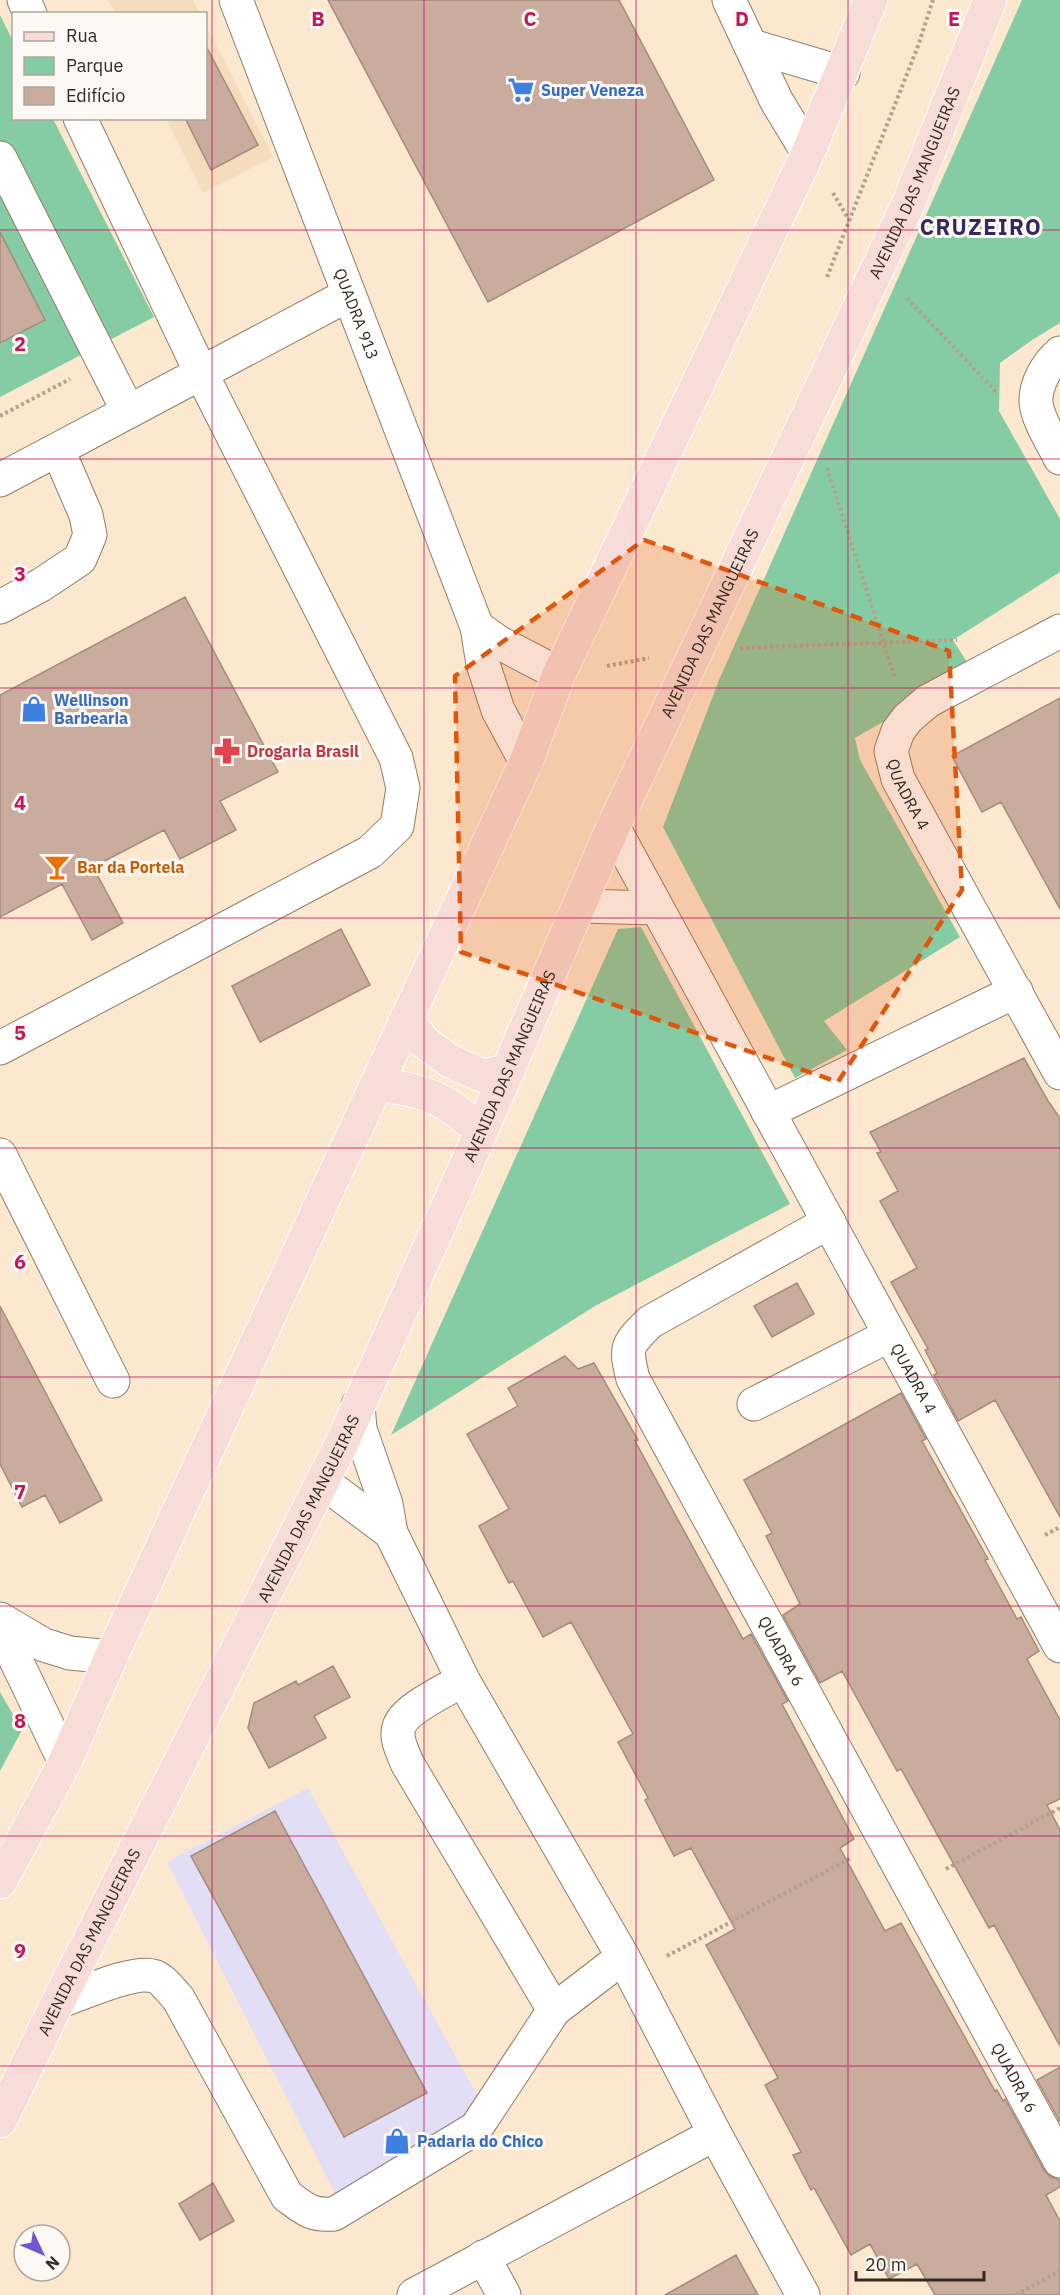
<svg xmlns="http://www.w3.org/2000/svg" width="1060" height="2295" viewBox="0 0 1060 2295" font-family="'IBM Plex Sans',sans-serif">
<style>
.commercial{fill:#e1def5}
.built{fill:#f5dcbd}
.green{fill:#85cca5}
.building{fill:#c9ac9d;stroke:#a68b7c;stroke-width:1.5}
.lines{fill:none;stroke-linecap:round;stroke-linejoin:round}
.minor-casing{stroke:#907e68;stroke-width:35}
.major-casing{stroke:#fff;stroke-width:35}
.path{stroke:#b2a28f;stroke-width:4;stroke-dasharray:3 3;stroke-linecap:butt}
.minor{stroke:#fff;stroke-width:33}
.major{stroke:#f8dcd7;stroke-width:33}
.marked{fill:#df570d;fill-opacity:0.2;stroke:#df570d;stroke-width:4.5;stroke-dasharray:12 8;stroke-linejoin:round}
.grid{fill:none;stroke:#c2185b;stroke-width:1.5;stroke-opacity:0.55}
.labels{text-anchor:middle;dominant-baseline:central;stroke-width:6;stroke-linejoin:round;paint-order:stroke}
.shop-label{font-size:16px;font-weight:bold;fill:#366cbe;stroke:#fcf8f3;text-anchor:start}
.street-label{font-size:16px;fill:#332b22;stroke:#fcf8f3}
.health-label{font-size:16px;font-weight:bold;fill:#be3a42;stroke:#fcf8f3;text-anchor:start}
.food-label{font-size:16px;font-weight:bold;fill:#c56008;stroke:#fcf8f3;text-anchor:start}
.district-label{font-size:22px;font-weight:bold;letter-spacing:1.5px;fill:#342863;stroke:#fcf8f3}
.grid-label{font-size:20px;text-anchor:middle;font-weight:bold;fill:#c2185b;stroke:#fcf8f3;stroke-width:6;stroke-linejoin:round;paint-order:stroke}
</style>
<rect width="100%" height="100%" fill="#fce8cf"/>
<path class="commercial" d="M308,1788L484,2108L337,2197L167,1862Z"/>
<path class="built" d="M108,0H193L200,13H115Z
M206,25L273,157L203,193L166,119L206,118Z"/>
<path class="green" d="M1022,0H1060V323L1032,340L1000,363L999,411L1060,519V572L953,640L972,670L855,738L860,760L960,937L824,1021L847,1050L795,1078L663,827L719,680Z
M0,15L13,41L14,118L53,119L154,317L0,397Z
M641,927L790,1204L595,1306L391,1435L618,929Z
M0,1692L22,1730L0,1771Z"/>
<path class="building" d="M328,0H619L714,180L488,302Z
M206,46L258,145L211,170L185,118H206Z
M0,232L45,320L0,343Z
M185,597L278,772L220,801L236,830L180,859L164,830L93,867L123,923L92,940L62,884L0,917V695Z
M1060,698V909L1001,802L982,812L952,756Z
M341,929L370,985L260,1042L232,986Z
M1024,1058L1048,1101L1060,1118V1517L995,1400L958,1421L934,1375L937,1373L925,1350L928,1349L891,1282L917,1268L880,1201L898,1191L877,1153L881,1152L870,1132Z
M797,1283L814,1314L772,1337L754,1306Z
M0,1306L102,1500L60,1523L45,1495L22,1507L0,1464Z
M565,1356L578,1369L594,1363L638,1440L635,1441L743,1639L751,1634L788,1701L782,1704L854,1839L840,1848L885,1931L901,1923L995,2091L997,2090L1003,2101L1005,2099L1044,2170L1051,2177L1060,2180V2187L1046,2195L1060,2221V2295H935L917,2264L889,2279L870,2244L851,2255L814,2188L811,2190L793,2155L801,2152L765,2085L778,2078L706,1945L735,1929L691,1848L674,1856L645,1800L648,1798L618,1742L633,1734L571,1622L543,1637L513,1581L509,1583L479,1526L509,1509L467,1434L518,1406L508,1388Z
M901,1393L926,1439L922,1441L988,1559L985,1560L1017,1619L1021,1617L1039,1651L1027,1659L1060,1720V1799L1047,1805L1060,1830V2046L994,1925L989,1928L901,1769L897,1771L842,1671L820,1683L783,1615L800,1604L766,1536L772,1533L744,1480Z
M333,1666L350,1697L314,1716L326,1738L269,1768L248,1728L254,1703L296,1681L298,1685Z
M275,1811L427,2093L344,2137L191,1856Z
M1060,2067V2122L1037,2080Z
M213,2183L234,2221L200,2240L179,2204Z
M736,2255L758,2295H665Z"/>
<g class="lines">
<g class="minor-casing">
<g id="minor">
<path d="M24,0L30,14"/>
<path id="s1" d="M236,0L477,627L483,664L498,710L526,762"/>
<path d="M729,0L776,100L808,153"/>
<path d="M752,46L843,73"/>
<path d="M0,158L128,411"/>
<path d="M1060,353C1047,364 1035,385 1036,402C1037,419 1053,443 1060,458"/>
<path d="M0,480L348,295"/>
<path d="M0,607L41,585L80,559L90,535L86,515L58,450"/>
<path d="M477,627L498,642L559,674"/>
<path id="s2" d="M1060,631L928,701L908,718L898,731L891,751L898,779L1060,1073"/>
<path id="s3" d="M613,827L1060,1646"/>
<path d="M579,906L656,908"/>
<path d="M0,1048L370,852L397,826L403,788L396,758L202,375L80,118"/>
<path d="M768,1112L1016,991"/>
<path d="M0,1155L113,1381"/>
<path id="s4" d="M829,1222L650,1322C626,1346 625,1346 633,1379L1060,2161"/>
<path d="M754,1404L890,1335"/>
<path d="M358,1405L360,1429L386,1504L391,1533L463,1680L623,1957L715,2134L803,2295"/>
<path d="M323,1482L391,1533"/>
<path d="M0,1619L44,1645L70,1653L111,1657"/>
<path d="M0,1627L65,1762"/>
<path d="M463,1680C447,1690 404,1709 399,1727C395,1739 403,1752 407,1763L554,2010L623,1957"/>
<path d="M58,2002C79,1995 132,1970 153,1976C162,1978 171,1991 178,1998L287,2196C305,2209 311,2216 334,2214L476,2128L554,2010"/>
<path d="M483,2257L504,2295"/>
<path d="M414,2295L715,2134"/>
</g>
</g>
<g class="major-casing">
<g id="major">
<path d="M407,1019L424,1042L450,1061L483,1076L508,1071"/>
<path d="M377,1085C422,1088 449,1100 481,1132"/>
<path d="M0,1882L65,1762L111,1657L526,762L559,674L808,153L871,0"/>
<path id="s5" d="M0,2121L58,2002L342,1443L481,1132L613,827L908,204L990,0"/>
</g>
</g>
<path class="path" d="M833,193L849,220
M827,277L918,46L933,0
M907,298L997,393
M0,416L70,379
M827,468L895,678
M740,648L957,640
M607,666L649,658
M1045,1535L1060,1527
M946,1869L1060,1808
M667,1956L851,1858
M1016,2295L1060,2271"/>
<use href="#minor" class="minor"/>
<use href="#major" class="major"/>
</g>
<path class="marked" d="M644,540L949,651L962,890L838,1082L461,952L455,676Z"/>
<path class="grid" d="M212,0V2295M424,0V2295M636,0V2295M848,0V2295M0,230H1060M0,459H1060M0,688H1060M0,918H1060M0,1148H1060M0,1377H1060M0,1606H1060M0,1836H1060M0,2066H1060"/>
<defs>
<g id="supermarket-bare" transform="scale(2.07)"><path d="M-6-5.5h2.5l.6 2H6L4.5 2H-2.5L-4.4-4H-6ZM-1.5 3.2a1.3 1.3 0 1 0 .1 0ZM3 3.2a1.3 1.3 0 1 0 .1 0Z" fill="#3f7fe0" stroke="#fcf8f3" stroke-width="2.5" paint-order="stroke"/></g>
<g id="shop-bare" transform="scale(2.07)"><path d="M-5-2.5h2.3a2.7 3.5 0 0 1 5.4 0H5L5.5 6h-11ZM-1.5-2.5h3a1.5 2.3 0 0 0-3 0Z" fill="#3f7fe0" stroke="#fcf8f3" stroke-width="2.5" paint-order="stroke"/></g>
<g id="pharmacy-bare" transform="scale(2.07)"><path d="M-2-6h4v4h4v4h-4v4h-4v-4h-4v-4h4Z" fill="#e0444e" stroke="#fcf8f3" stroke-width="2.5" paint-order="stroke"/></g>
<g id="bar-bare" transform="scale(2.07)"><path d="M-6-5H6L.8 .8V4.5H3.5V6h-7V4.5H-.8V.8Z" fill="#e8710a" stroke="#fcf8f3" stroke-width="2.5" paint-order="stroke"/></g>
</defs>
<g fill-rule="evenodd">
<use href="#supermarket-bare" x="521" y="90"/>
<use href="#shop-bare" x="34" y="709"/>
<use href="#pharmacy-bare" x="227" y="751"/>
<use href="#bar-bare" x="57" y="867"/>
<use href="#shop-bare" x="397" y="2141"/>
</g>
<g class="labels">
<g class="shop-label">
<text x="541" y="90">Super Veneza</text>
<text x="54" y="700">Wellinson<tspan x="54" dy="18">Barbearia</tspan></text>
<text x="417" y="2141">Padaria do Chico</text>
</g>
<g class="street-label">
<text stroke="none"><textPath href="#s5" startOffset="2144">AVENIDA DAS MANGUEIRAS</textPath></text>
<text stroke="none"><textPath href="#s1" startOffset="336">QUADRA 913</textPath></text>
<text stroke="none"><textPath href="#s5" startOffset="1658">AVENIDA DAS MANGUEIRAS</textPath></text>
<text stroke="none"><textPath href="#s2" startOffset="260">QUADRA 4</textPath></text>
<text stroke="none"><textPath href="#s5" startOffset="1172">AVENIDA DAS MANGUEIRAS</textPath></text>
<text stroke="none"><textPath href="#s3" startOffset="628">QUADRA 4</textPath></text>
<text stroke="none"><textPath href="#s5" startOffset="686">AVENIDA DAS MANGUEIRAS</textPath></text>
<text stroke="none"><textPath href="#s4" startOffset="580">QUADRA 6</textPath></text>
<text stroke="none"><textPath href="#s5" startOffset="200">AVENIDA DAS MANGUEIRAS</textPath></text>
<text stroke="none"><textPath href="#s4" startOffset="1066">QUADRA 6</textPath></text>
</g>
<g class="health-label">
<text x="247" y="751">Drogaria Brasil</text>
</g>
<g class="food-label">
<text x="77" y="867">Bar da Portela</text>
</g>
<g class="district-label">
<text x="981" y="226">CRUZEIRO</text>
</g>
</g>
<g class="grid-label">
<text x="318" y="26">B</text>
<text x="530" y="26">C</text>
<text x="742" y="26">D</text>
<text x="954" y="26">E</text>
<text x="20" y="351">2</text>
<text x="20" y="581">3</text>
<text x="20" y="810">4</text>
<text x="20" y="1040">5</text>
<text x="20" y="1269">6</text>
<text x="20" y="1499">7</text>
<text x="20" y="1728">8</text>
<text x="20" y="1958">9</text>
</g>
<rect x="12" y="12" width="195" height="108" fill="#fcf8f3" stroke="#aca69f" stroke-width="1.5"/>
<rect x="24" y="32" width="30" height="9" fill="#f8dcd7" stroke="#aca69f" stroke-width="1.5"/>
<text x="66" y="42" font-size="18" fill="#332b22">Rua</text>
<rect x="24" y="57" width="30" height="18" fill="#85cca5" stroke="#aca69f" stroke-width="1.5"/>
<text x="66" y="72" font-size="18" fill="#332b22">Parque</text>
<rect x="24" y="87" width="30" height="18" fill="#c9ac9d" stroke="#aca69f" stroke-width="1.5"/>
<text x="66" y="102" font-size="18" fill="#332b22">Edifício</text>
<g transform="translate(42 2253) rotate(134)"><circle r="28" fill="#fcf8f3" stroke="#aca69f" stroke-width="1.5"/>
<path d="M0-4.5L10 22L0 15L-10 22Z" fill="#7056d0"/>
<text y="-9" font-size="16" font-weight="bold" text-anchor="middle" fill="#332b22">N</text>
</g>
<path d="M856 2271v9h128v-9" fill="none" stroke="#332b22" stroke-width="3"/>
<text x="865" y="2271" font-size="18" fill="#332b22" stroke="#fcf8f3" stroke-width="4.5" paint-order="stroke">20 m</text>
</svg>
